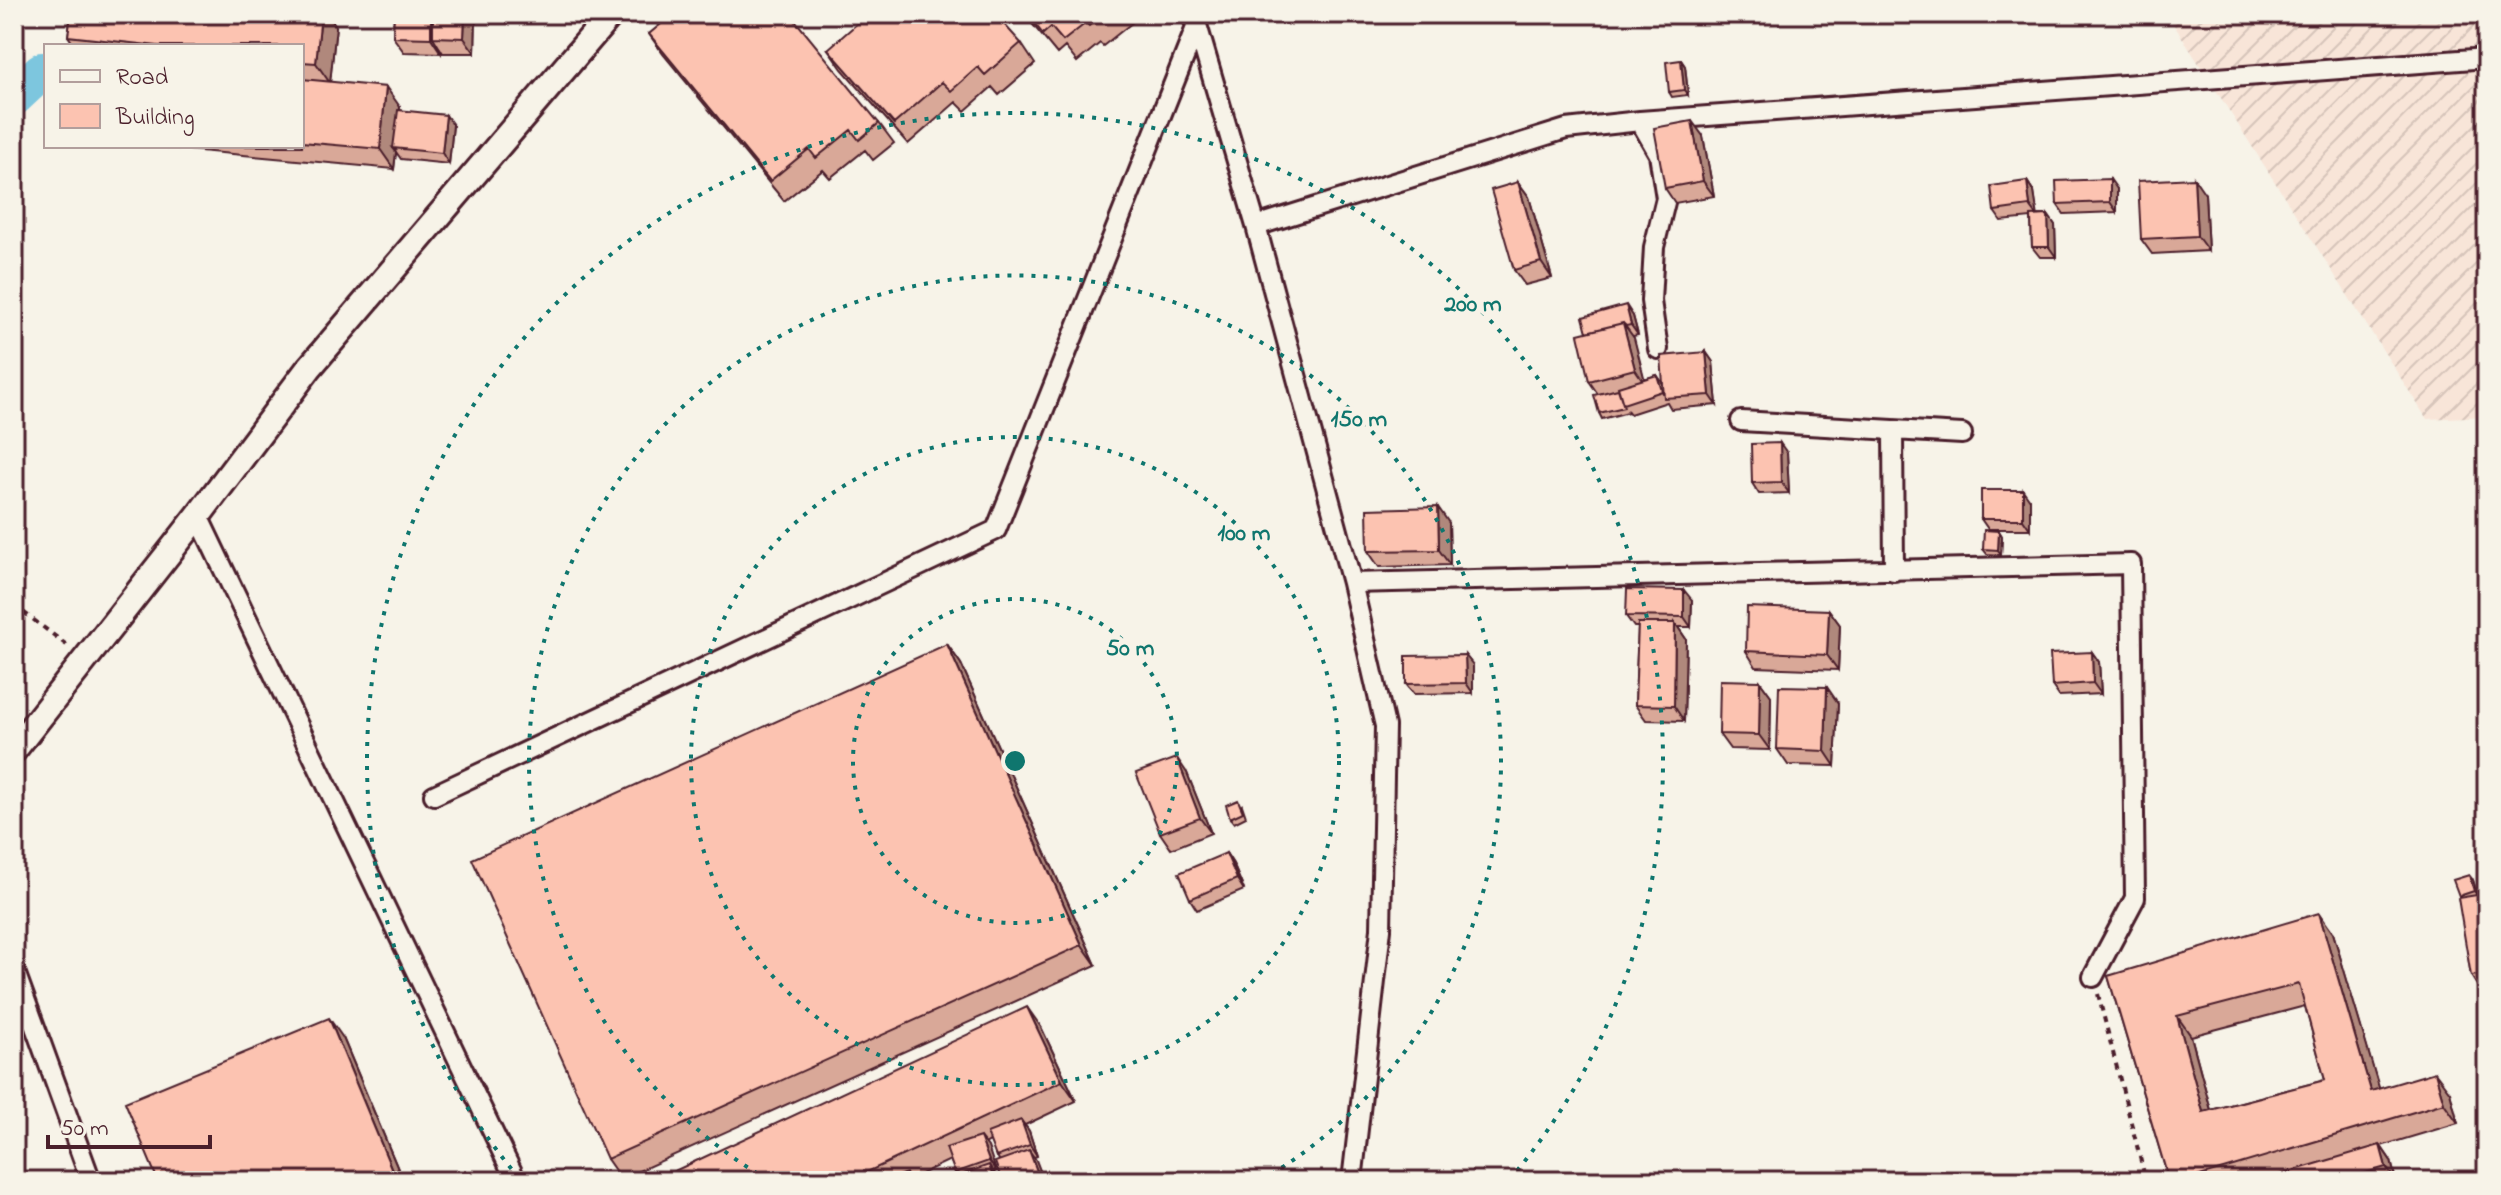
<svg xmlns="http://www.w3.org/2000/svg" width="2501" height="1195" viewBox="0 0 2501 1195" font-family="'Indie Flower',sans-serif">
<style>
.industrial{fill:url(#industrial-furrows)}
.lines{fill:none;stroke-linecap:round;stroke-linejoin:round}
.river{stroke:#7dc6de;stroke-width:38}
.street-casing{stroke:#4a1f2b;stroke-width:24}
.secondary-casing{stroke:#4a1f2b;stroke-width:30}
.path{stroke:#4a1f2b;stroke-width:4;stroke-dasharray:6 6;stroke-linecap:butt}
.street{stroke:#f7f3e8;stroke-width:18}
.secondary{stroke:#f7f3e8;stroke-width:24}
.wall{fill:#d9a898;stroke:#4a1f2b;stroke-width:2;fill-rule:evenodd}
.shaded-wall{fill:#b0887c;stroke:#4a1f2b;stroke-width:2}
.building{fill:#fcc3b1;stroke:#4a1f2b;stroke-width:2;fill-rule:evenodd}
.ring{fill:none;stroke:#0f766e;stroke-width:4;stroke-dasharray:4 8}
.centre{fill:#0f766e;stroke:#f7f3e8;stroke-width:4}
.ring-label{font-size:24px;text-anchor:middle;font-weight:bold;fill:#0f766e;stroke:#f7f3e8;stroke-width:8;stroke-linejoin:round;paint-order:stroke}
</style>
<defs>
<pattern id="industrial-furrows" width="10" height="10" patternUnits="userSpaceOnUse" patternTransform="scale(2)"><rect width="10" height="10" fill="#f8e5d8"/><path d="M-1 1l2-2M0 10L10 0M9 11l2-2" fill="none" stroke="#d6c4ba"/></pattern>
</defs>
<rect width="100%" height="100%" fill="#f7f3e8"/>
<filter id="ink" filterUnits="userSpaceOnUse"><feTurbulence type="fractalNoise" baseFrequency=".0125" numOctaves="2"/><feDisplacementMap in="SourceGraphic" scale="16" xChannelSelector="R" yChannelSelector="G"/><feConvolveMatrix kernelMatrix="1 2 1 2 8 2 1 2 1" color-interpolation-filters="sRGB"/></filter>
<g filter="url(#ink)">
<path class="industrial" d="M2167,14H2487V416L2427,419Z"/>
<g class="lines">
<path class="river" d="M14,97L42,71"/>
<g class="street-casing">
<path id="street" d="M1190,14L1197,25L1256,226L1352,583L1385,726L1381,929L1352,1181
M1640,121L1659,154L1666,198L1654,247L1651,301L1658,349
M1256,226L1566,129L1640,121L2487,58
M1741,421L1962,434
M1893,431L1894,571
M198,516L512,1172
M1352,583L2131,564L2135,898L2093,977
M434,795L996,530L1197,25
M14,969L91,1181"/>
</g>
<g class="secondary-casing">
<path id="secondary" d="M14,750L198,516L309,368L611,14"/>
</g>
<path class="path" d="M14,605L68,646
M2098,994L2146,1181"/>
<use href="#street" class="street"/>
<use href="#secondary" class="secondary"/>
</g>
<path class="wall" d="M71,14H327L336,26L330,82L400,107V110L453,125L449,164L401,159L396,152L394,169L145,146H302V46H75L68,36Z
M394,14H476L475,53H443L441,50V53L404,52L393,37Z
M1024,14H1143L1103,46L1100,43L1077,62L1065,47L1057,54Z
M649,34L879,123L894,143L873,160L865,150L830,178L823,170L784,201L663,54Z
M1021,43L1035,64L999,95L992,87L965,111L956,102L908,144L842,69L828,49Z
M1681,60L1685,66L1688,95L1672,97L1669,92Z
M1703,136L1714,196L1675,203L1665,188Z
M2027,181L2034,192L2037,215H2048L2055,225L2056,257H2040L2032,247L2031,218L2001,221L1994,211Z
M1518,182L1529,197L1552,278L1525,285L1514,270Z
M2117,189V212L2064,214L2057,204Z
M2205,194L2208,251L2152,254L2141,239Z
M1633,316L1638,335L1633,336L1644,379L1657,375L1663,384L1706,352L1713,362L1717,405L1671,409L1667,402L1630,414L1627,410L1628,412L1602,419L1599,413L1598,394L1589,381L1587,332Z
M1787,453L1789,493L1759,494L1752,483Z
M2030,500V529H1988L1981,519Z
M1449,523L1450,565L1379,567L1368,551Z
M1999,531L2002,536L2001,555L1987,554L1983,549Z
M1692,600L1691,627H1678L1686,639L1684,721L1646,720L1635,705L1638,627H1634L1626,616Z
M1829,610L1840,625L1838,670L1756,667L1746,651Z
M947,644L961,664L1096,965L621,1179L607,1159Z
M2092,652L2099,662L2101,694L2059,696L2052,686Z
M1465,655L1473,665V693L1414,694L1406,684Z
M1760,681L1771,696L1770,750L1730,749L1719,734Z
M1838,703L1835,766L1788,765L1777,749Z
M1187,773L1211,833L1171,849L1160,833Z
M1242,805L1246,817L1234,823L1230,818Z
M1226,853L1233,864L1244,890L1197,910L1190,899Z
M2473,880L2478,895L2487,900V985L2478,987L2471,976L2459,896Z
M2333,933L2379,1089L2450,1092L2458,1123L2381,1146L2391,1161L2396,1181H2169L2108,976ZM2305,1006L2325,1080L2211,1110L2191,1036Z
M1041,1027L1076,1101L1025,1125L1029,1131L1037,1156L1034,1157L1044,1181H1002L999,1160L990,1141L985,1144L996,1171L994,1172L998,1181H956L958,1177L950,1160L910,1179L912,1181H653Z
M343,1038L403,1181H158Z"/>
<path class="shaded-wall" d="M321,14H327L336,26L330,83L316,63Z
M431,14H442L433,37L441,50V53L431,38Z
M465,14H476L475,53L464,38Z
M1681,60L1685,66L1688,95L1684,90Z
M386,87L400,107L396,149L393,148L396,152L394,169L380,149Z
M446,115L453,125L449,164L442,153Z
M1692,121L1703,136L1714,196L1703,181Z
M2194,178L2205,194L2208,251L2197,236Z
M2110,179L2117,189V212L2110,202Z
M2027,181L2034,192L2038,217L2030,206Z
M1518,182L1529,197L1552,278L1541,262Z
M2048,215L2055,225L2056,257L2049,247Z
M1626,305L1633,316L1638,335L1631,325Z
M1623,323L1634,338L1646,385L1635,369Z
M1706,352L1713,362L1717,405L1710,395Z
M1657,375L1664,385L1666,398L1662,391Z
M1780,443L1787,453L1789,493L1781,482Z
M2023,490L2030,500V529L2023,519Z
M1438,507L1449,523L1450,565L1439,550Z
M1999,531L2002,536L2001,555L1998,550Z
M1684,590L1692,600L1691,627L1684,617Z
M1829,610L1840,625L1838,670L1827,655Z
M1675,623L1686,639L1684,721L1674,706Z
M947,644L961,664L1096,965L1082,945Z
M2092,652L2099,662L2101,694L2093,683Z
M1465,655L1473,665V693L1466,683Z
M1760,681L1771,696L1770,750L1759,735Z
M1827,687L1838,703L1835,766L1825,751Z
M1177,758L1187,773L1211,833L1200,818Z
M1226,853L1233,864L1244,890L1237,879Z
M2469,875L2473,880L2478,896L2474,891Z
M2483,894L2487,900V917Z
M2319,913L2333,933L2386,1111L2371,1091Z
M1027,1007L1041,1027L1076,1101L1062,1081Z
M2177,1016L2191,1036L2217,1133L2203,1112Z
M329,1018L343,1038L403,1181H400L392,1170Z
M2435,1072L2450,1092L2458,1123L2444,1103Z
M1021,1120L1029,1131L1037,1156L1030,1145Z
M980,1137L988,1147L996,1171L989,1161Z
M2380,1145L2391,1161L2396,1181L2386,1167Z
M1029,1150L1036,1160L1044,1181L1038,1174Z
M989,1165L996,1176L998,1181H994Z"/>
<path class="building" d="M71,14H321L316,63L302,62V46H158L68,36Z
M394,14H431V38L393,37Z
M433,14H465L464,38L433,37Z
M673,14H790L879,123L859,140L851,130L816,158L809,149L770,181L649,34Z
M868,14H995L1021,43L985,75L978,67L951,91L942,82L894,124L828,49Z
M1027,14H1104L1089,26L1086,23L1063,41L1051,27L1043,34Z
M1681,60L1684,90L1669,92L1666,62Z
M302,79L386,87L380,149L302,142Z
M398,110L446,115L442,153L393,148Z
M1692,121L1703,181L1665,188L1654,128Z
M2194,178L2197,236L2141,239L2138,181Z
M2110,179V202L2057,204L2056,181Z
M2027,181L2030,206L1994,211L1991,186Z
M1518,182L1541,262L1514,270L1491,190Z
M2048,215L2049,247H2032L2031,216Z
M1626,305L1631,325L1626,326L1623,323L1587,332L1583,317Z
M1623,323L1635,369L1589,381L1578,334Z
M1706,352L1710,395L1664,398L1661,356Z
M1657,375L1662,391L1623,404L1618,387Z
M1618,389L1624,407L1599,413L1594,395Z
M1780,443L1781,482L1752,483L1751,444Z
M1981,490H2023V519H1981Z
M1438,507L1439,550L1368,551L1367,509Z
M1984,530L1999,531L1998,550L1983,549Z
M1627,589L1684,590V617L1626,616Z
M1747,607L1829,610L1827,655L1746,651Z
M1638,623H1675L1674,706L1635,705Z
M947,644L1082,945L607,1159L472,859Z
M2092,652L2093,683L2052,686L2050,654Z
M1465,655L1466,683L1406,684V656Z
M1720,680L1760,681L1759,735L1719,734Z
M1779,686L1827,687L1825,751L1777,749Z
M1177,758L1200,818L1160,833L1136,773Z
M1238,800L1243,812L1230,818L1226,805Z
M1226,853L1237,879L1190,899L1179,873Z
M2469,875L2474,891L2459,896L2453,880Z
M2483,894L2487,917V974L2471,976L2458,898Z
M2319,913L2371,1091L2435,1072L2444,1103L2183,1181H2169L2108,976ZM2299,984L2325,1080L2203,1112L2177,1016Z
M1027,1007L1062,1081L848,1181H653Z
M329,1018L392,1170L367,1181H158L125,1102Z
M1021,1120L1030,1145L996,1157L987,1133Z
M980,1137L989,1161L955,1173L946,1148Z
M2380,1145L2386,1167L2337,1181H2258Z
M1029,1150L1038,1174L1019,1181H1002L995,1162Z
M989,1165L994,1181H956L955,1177Z
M906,1173L909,1181H884Z
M470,1175L472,1181H456Z"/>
</g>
<g class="ring">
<circle cx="1015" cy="761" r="162"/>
<circle cx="1015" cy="761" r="324"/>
<path d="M768 1180A486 486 0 1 1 1262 1180"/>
<path d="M519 1178A648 648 0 1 1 1511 1178"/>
</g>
<circle cx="1015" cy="761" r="12" class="centre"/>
<g class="ring-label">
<text x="1473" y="311">200 m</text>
<text x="1359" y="426">150 m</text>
<text x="1244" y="540">100 m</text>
<text x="1130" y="655">50 m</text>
</g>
<rect width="2501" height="1195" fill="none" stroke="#f7f3e8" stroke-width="48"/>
<rect x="24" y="24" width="2453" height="1147" fill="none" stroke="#4a1f2b" stroke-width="3" filter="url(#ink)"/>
<rect x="44" y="44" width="260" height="104" fill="#f7f3e8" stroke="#b29e9c" stroke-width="2"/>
<rect x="60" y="70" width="40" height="12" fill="#f7f3e8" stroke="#b29e9c" stroke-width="2"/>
<text x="116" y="84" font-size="24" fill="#4a1f2b">Road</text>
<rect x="60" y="104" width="40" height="24" fill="#fcc3b1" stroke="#b29e9c" stroke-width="2"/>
<text x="116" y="124" font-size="24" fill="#4a1f2b">Building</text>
<path d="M48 1135v12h162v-12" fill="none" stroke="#4a1f2b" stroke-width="4"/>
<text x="60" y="1135" font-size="24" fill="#4a1f2b" stroke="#f7f3e8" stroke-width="6" paint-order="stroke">50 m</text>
</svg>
